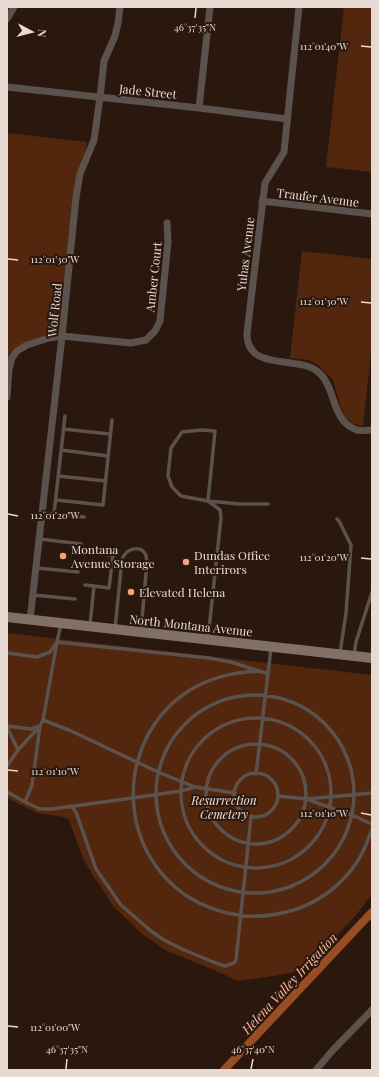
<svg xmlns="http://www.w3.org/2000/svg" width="379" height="1077" viewBox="0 0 379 1077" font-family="'Playfair Display',serif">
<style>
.green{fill:#53270d}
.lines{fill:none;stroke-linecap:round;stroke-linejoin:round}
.canal{stroke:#974e23;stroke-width:8}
.service{stroke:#5c524d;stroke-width:3.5}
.minor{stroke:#5c524d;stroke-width:7}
.secondary{stroke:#807068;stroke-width:10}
.ticks{fill:none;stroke:#e7dad3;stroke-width:1.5}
.poi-dot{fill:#f0a279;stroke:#2a180e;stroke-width:1.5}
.labels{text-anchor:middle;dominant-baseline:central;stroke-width:4;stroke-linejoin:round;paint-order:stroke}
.street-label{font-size:12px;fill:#e7dad3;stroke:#2a180e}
.poi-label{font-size:12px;fill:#e7dad3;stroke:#2a180e;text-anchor:start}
.park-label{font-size:12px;font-style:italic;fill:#f3ddd2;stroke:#2a180e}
.water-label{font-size:13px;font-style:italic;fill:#f8b998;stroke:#2a180e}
.ticks-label{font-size:10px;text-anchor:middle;fill:#e7dad3;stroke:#2a180e;stroke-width:4;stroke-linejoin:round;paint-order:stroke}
</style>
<rect width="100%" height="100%" fill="#2a180e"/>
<path class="green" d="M344,7H372V172L326,167Z
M7,133L87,142L62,336L27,345L12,358L7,381Z
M302,251L372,259V345L363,426L354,424L346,418L341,408L333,380L318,365L308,360L290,358Z
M7,633L372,675V894L357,914L304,970L273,976L238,981L221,973L167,951L142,934L114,907L94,877L84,860L69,820L64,817L37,813L7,798Z"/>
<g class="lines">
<path class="canal" d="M224,1070L372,912"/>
<path class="service" d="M63,429L110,434
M61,450L108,456
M58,476L106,481
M56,500L103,505L112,420
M43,513L84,517
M54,514L65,416
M337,519L339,521L351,545L346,613L340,653
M40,539L81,544
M37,568L78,572
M85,585L94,586
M33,595L75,599
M90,625L94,586L109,588L113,555L100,554
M115,629L122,559C126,549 140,544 146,555C146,556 147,561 147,562L141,631
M208,638L221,518L220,510L208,501L181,496L172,487L168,476L171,448L182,432L202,430L215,431L208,501L240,504H268
M7,653L37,657L50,652L57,642L209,658L231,662L268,674
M354,655L356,642L372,592
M259,671C234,672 211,677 190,690C111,740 115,860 199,903C228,917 259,920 290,911C317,904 342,885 357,862C364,852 368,840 372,829
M156 794a99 99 0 1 1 198 0a99 99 0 1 1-198 0Z
M181 793a75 75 0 1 1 150 0a75 75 0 1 1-150 0Z
M43,720L69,730L158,772L195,787
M7,726L31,729L40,726L32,785L25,802
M7,727L18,750
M206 794a50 50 0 1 1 100 0a50 50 0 1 1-100 0Z
M7,766L18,750L40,726L43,720L57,642L61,624
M234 795a22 22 0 1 1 44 0a22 22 0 1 1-44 0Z
M256,774L271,648
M7,792L25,802L40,809H52L133,798L181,791L195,787L235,793
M278,796L306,799L372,793
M309,800L352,815L372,824V825
M72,807L76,812L96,869L121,905L151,931L164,940L182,949L218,964L225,966L234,963L236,960L251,817"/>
<path class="minor" d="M299,7L284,152L265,183L247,333C247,336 247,339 248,342C255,369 299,357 317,371C337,386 330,421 357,430C361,431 367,430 372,430
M7,19L14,7
M7,87L199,108L287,119
M199,108L210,7
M262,201L372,214
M7,397L9,369L12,358L17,351L27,345L49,338L62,336L131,343L146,340L155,331L160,321L168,242L167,223
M30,620L62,336L76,197L80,174L94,140L100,97L104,61L115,36L118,23L120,7
M316,1070L333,1050L372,1010"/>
<path class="secondary" d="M7,617L372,658"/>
</g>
<path class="ticks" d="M195,18L196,8M361,46L371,47M8,259L18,260M361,302L371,303M8,514L18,516M361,558L371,559M8,770L18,771M361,813L371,815M8,1026L18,1027M66,1069L67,1059M251,1069L253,1059"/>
<g class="poi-dot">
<circle cx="63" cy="556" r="4"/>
<circle cx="186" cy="562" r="4"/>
<circle cx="131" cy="592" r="4"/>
</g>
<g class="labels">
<g class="street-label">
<text transform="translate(148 91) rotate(6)">Jade Street</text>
<text transform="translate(318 197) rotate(7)">Traufer Avenue</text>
<text transform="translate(245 254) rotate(-83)">Yuhas Avenue</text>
<text transform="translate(153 277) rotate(-84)">Amber Court</text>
<text transform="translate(54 310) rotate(-84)">Wolf Road</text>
<text transform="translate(191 625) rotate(6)">North Montana Avenue</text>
</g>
<g class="poi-label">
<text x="71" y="549">Montana<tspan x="71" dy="14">Avenue Storage</tspan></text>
<text x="194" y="555">Dundas Office<tspan x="194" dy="14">Interirors</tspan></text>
<text x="139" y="592">Elevated Helena</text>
</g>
<g class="park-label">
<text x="224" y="800">Resurrection<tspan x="224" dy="14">Cemetery</tspan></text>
</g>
<g class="water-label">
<text transform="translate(289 983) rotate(-47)">Helena Valley Irrigation</text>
</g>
</g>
<g class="ticks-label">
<text x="195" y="31">46°37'35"N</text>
<text x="324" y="50">112°01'40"W</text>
<text x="55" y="263">112°01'30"W</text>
<text x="324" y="305">112°01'30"W</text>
<text x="55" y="519">112°01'20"W</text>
<text x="324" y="561">112°01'20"W</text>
<text x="55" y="775">112°01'10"W</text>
<text x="324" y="817">112°01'10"W</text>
<text x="55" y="1031">112°01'00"W</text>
<text x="67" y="1053">46°37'35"N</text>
<text x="253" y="1053">46°37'40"N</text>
</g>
<rect width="379" height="1077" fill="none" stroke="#e7dad3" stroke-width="16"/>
<g transform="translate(32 32) rotate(97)" stroke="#2a180e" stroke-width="3" paint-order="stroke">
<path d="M0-3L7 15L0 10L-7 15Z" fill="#e7dad3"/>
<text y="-6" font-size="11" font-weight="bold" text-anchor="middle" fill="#e7dad3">N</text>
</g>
</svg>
